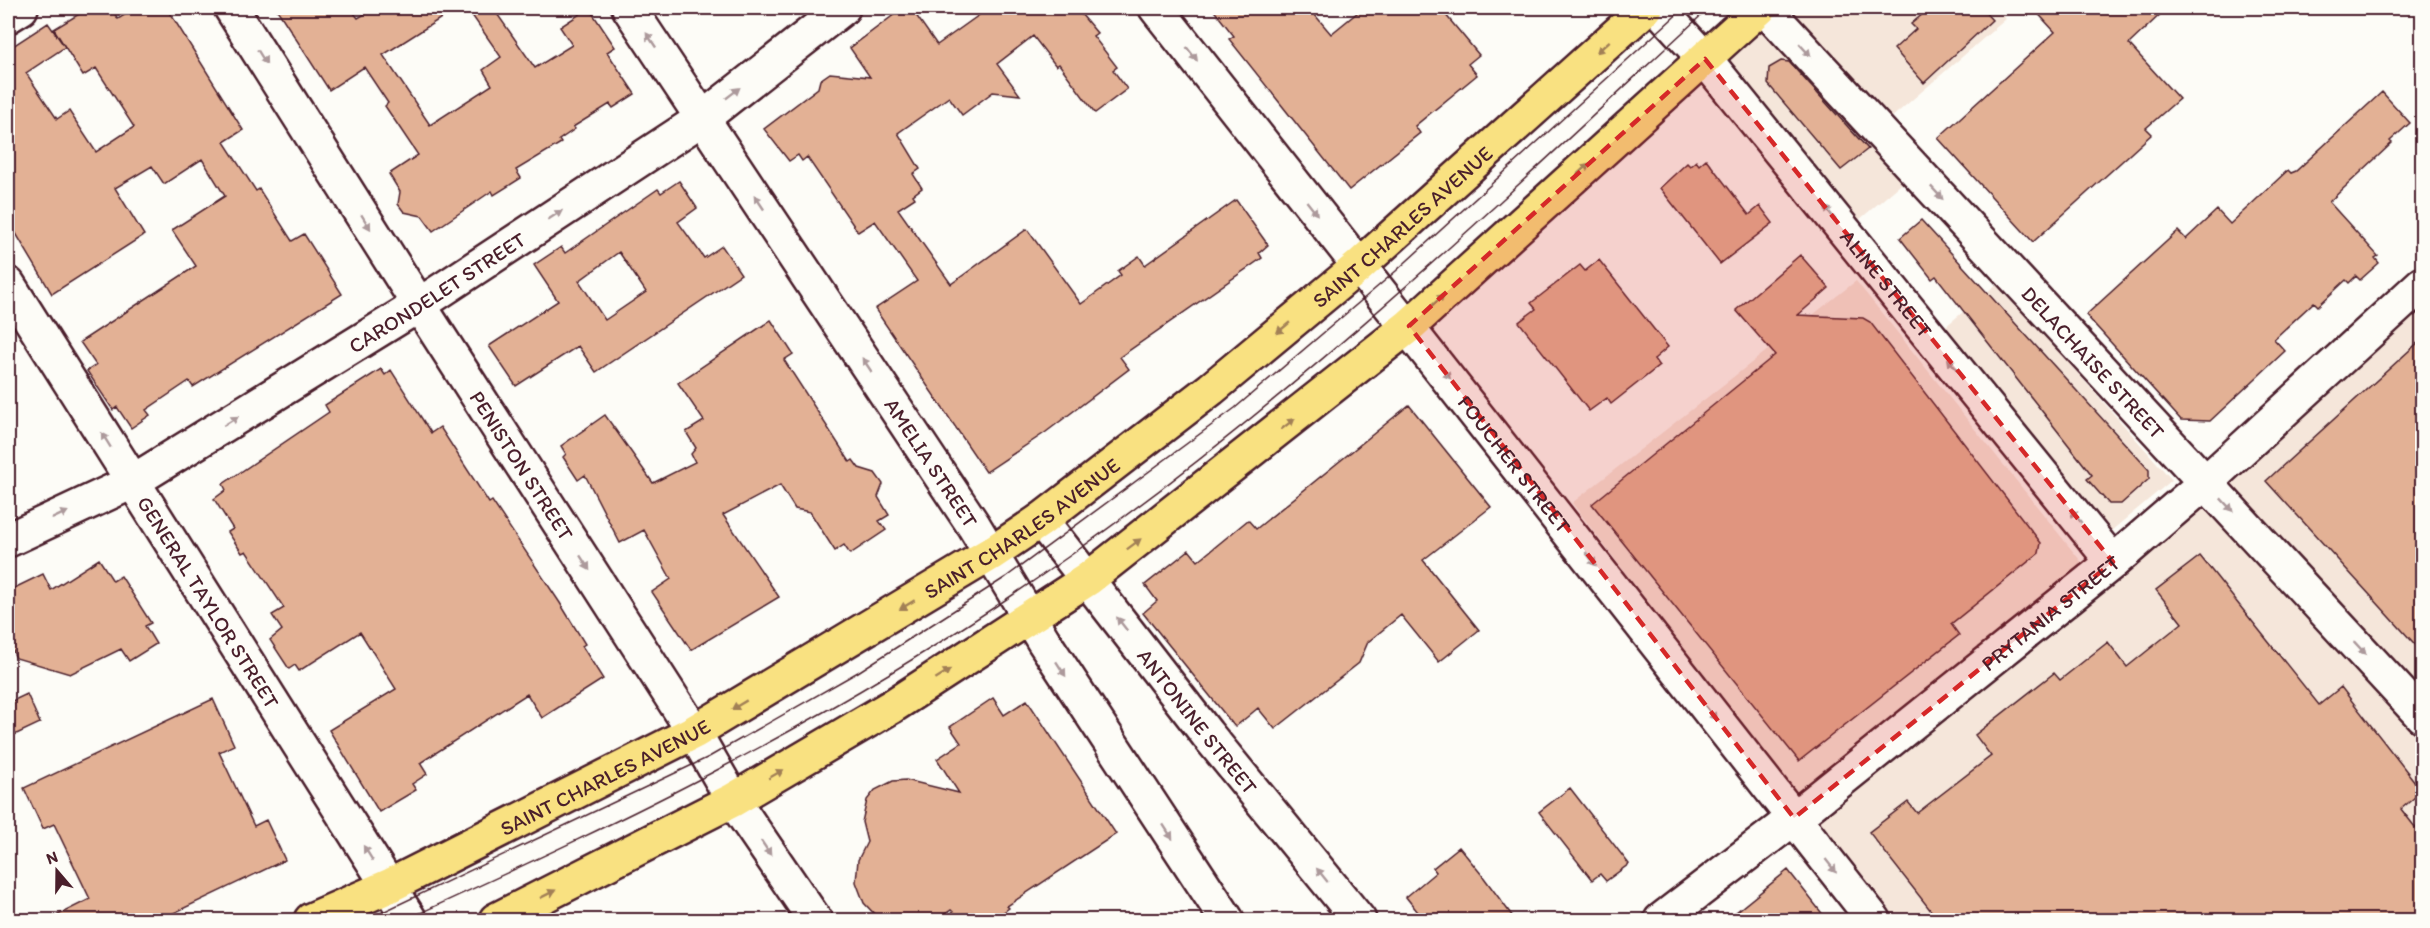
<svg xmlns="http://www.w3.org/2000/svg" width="2430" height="928" viewBox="0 0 2430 928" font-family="Itim,sans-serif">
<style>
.built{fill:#f5e6da}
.building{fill:#e3b195;stroke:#4a1f2b;stroke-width:1.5;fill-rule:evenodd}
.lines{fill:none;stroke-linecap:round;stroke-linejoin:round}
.minor-casing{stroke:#4a1f2b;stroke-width:38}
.major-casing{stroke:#4a1f2b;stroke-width:38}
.minor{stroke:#fdfcf7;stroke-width:33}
.major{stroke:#f9e181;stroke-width:33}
.tram{stroke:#4a1f2b;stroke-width:1.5}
.oneway{fill:#ac999b}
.oneway2{fill:#a28056}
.marked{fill:#d62828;fill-opacity:0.2;stroke:#d62828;stroke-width:4.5;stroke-dasharray:12 8;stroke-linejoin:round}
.labels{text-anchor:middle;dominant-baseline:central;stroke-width:4.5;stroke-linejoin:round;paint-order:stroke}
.street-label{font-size:21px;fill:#4a1f2b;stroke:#fdfcf7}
</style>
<rect width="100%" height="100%" fill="#fdfcf7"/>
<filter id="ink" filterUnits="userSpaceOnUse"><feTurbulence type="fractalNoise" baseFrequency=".0167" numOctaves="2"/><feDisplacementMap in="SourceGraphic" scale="12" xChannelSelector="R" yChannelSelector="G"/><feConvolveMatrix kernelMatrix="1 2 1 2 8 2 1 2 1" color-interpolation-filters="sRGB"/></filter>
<g filter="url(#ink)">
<path class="built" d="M1782,8H1995L2006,19L1869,137L1906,180L1853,225L1719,64Z
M1856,281L2100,585L2209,499L2422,308V920H1891L1572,503Z
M1998,283L2172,480L2105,536L1940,331Z"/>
<path class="building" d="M89,8H111L118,19L136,8H167L243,130L224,142L256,191L259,189L292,241L304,234L342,294L193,387L189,381L146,410L150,415L131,428L117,407L113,410L87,371L96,365L80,342L196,266L172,230L225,196L202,159L164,184L152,166L115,188L144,235L52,294L8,220V44L10,48L48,23L65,47L26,73L57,119L69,111L96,152L134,127L96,68L83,76L54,29Z
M276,8H350L358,18L375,8H457L383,55L430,125L492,85L483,70L501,57L467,8H493L535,68L572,45L560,27L589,8L615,47L607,52L635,94L613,108L610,104L573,127L575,129L559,140L561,143L516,170L521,178L494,195L492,191L433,231L422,216L404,212L398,204L400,192L389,174L418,155L385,106L388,103L364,67L329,90Z
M903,8H911L937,45L989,8H1076L1097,33L1093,36L1117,67L1113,70L1127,89L1095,113L1059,64L1056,66L1033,36L997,64L1020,95L993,92L962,115L949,97L898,133L920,169L913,174L922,188L913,195L915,198L898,209L951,284L1027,229L1081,304L1121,275L1118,271L1139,256L1145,265L1236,200L1268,245L1259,253L1262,258L1120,357L1129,369L1046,432L986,472L875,309L917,281L875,221L858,232L807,157L802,161L798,155L789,161L764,129L818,88L820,80L830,73L870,77L850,48Z
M1212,8H1309L1331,34L1363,8H1440L1479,55L1468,64L1477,75L1415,126L1420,133L1349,190L1229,39L1234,36Z
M1930,8H1981L1992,20L1924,83L1894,49L1916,29L1911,24Z
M2033,8H2167L2129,44L2179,99L2146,128L2152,134L2033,242L1938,138L2055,32Z
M1781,61L1789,62L1868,149L1841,170L1768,84L1769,68Z
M2382,92L2410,123L2390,141L2392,143L2329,202L2378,256L2375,258L2379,263L2360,280L2356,276L2349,283L2346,280L2318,306L2314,302L2274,339L2285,351L2210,421L2181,420L2086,315L2178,231L2186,239L2217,210L2230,224L2288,170L2291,173L2296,171Z
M1706,159L1749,215L1760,206L1773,223L1720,264L1660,188L1687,163L1690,166L1696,161L1699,165Z
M679,181L697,208L678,222L704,258L722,246L741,274L596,372L578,346L516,386L489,346L558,301L534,265L561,247L565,253L658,189L661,193ZM619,252L646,292L605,320L579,281Z
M1921,220L2149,470V479L2121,504H2109L2087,479L2092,475L1936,276L1932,279L1900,238Z
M1800,255L1829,288L1798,315L1863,318L1870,322L2041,543L2039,553L1951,624L1959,635L1799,761L1592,504L1775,355L1736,310Z
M1599,260L1668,347L1654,359L1659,366L1611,404L1607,398L1589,411L1519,322L1536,309L1531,303L1580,265L1585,271Z
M771,320L793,354L784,360L850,462L853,460L859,468L875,473L883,484L878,497L889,515L879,521L886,530L850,554L844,545L835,551L810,512L795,509L780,485L723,515L779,597L691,650L652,592L671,579L644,530L620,543L585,475L578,480L563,457L566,454L561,446L605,415L653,483L695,462L691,454L696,448L686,432L704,421L678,383Z
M2422,339V652L2266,481Z
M381,369L385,375L391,370L431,433L440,427L489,503L492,501L560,603L585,644L582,646L603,679L542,718L527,694L420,763L427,774L412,784L416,790L379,812L329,730L396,689L360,632L299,671L295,665L289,669L270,640L282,630L272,615L284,608L246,551L242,553L228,532L233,529L214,499L226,490L223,484L329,412L325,405Z
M1409,405L1491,507L1423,560L1479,630L1439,662L1401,615L1368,642L1359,663L1275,729L1258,708L1235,727L1143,613L1157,601L1145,585L1189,550L1198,561L1248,520L1256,529Z
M2200,556L2319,705L2341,687L2422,791L2401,809L2422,836V921H1939L1869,832L1908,802L1917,813L1991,756L1975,735L2054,673L2060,680L2108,642L2127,667L2182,623L2156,590Z
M99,559L113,581L121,576L151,623L145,626L156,644L129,661L121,649L70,674L16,658L10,645L13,641L8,628V591L43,574L51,590Z
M27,694L40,723L8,738V703Z
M993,698L1004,715L1027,700L1116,834L1007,906L1009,908L992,921H963L951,910L935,921H881L864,903L856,882L858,860L867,842L862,822L867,800L875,790L893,781L906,780L959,793L937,759L961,743L950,727Z
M213,699L234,745L219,752L254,826L266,820L285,860L157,921H46L90,899L54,824L43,829L24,788Z
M1570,788L1629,864L1606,881L1600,874L1592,880L1539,812Z
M1459,847L1482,875L1516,921H1425L1406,897L1436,872L1433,868Z
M1788,870L1828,921H1725Z"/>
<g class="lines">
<g class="minor-casing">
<g id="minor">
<path id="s1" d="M231,8L419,305L694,732L733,800L815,920"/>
<path id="s2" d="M629,8L974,526L1043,640L1227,920"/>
<path id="s3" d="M1156,8L1874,920"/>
<path id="s4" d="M1658,8L1705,59L2113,562"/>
<path id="s5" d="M1765,8L2422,716"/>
<path d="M8,16L21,8"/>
<path id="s6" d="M8,284L410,920"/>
<path id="s7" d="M1041,520L1207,734L1359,920"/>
<path id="s8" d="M8,540L132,482L419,305L703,118L843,8"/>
<path id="s9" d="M1661,920L1794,818L2113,562L2206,482L2422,284"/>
</g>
</g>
<g class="major-casing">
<g id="major">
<path id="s10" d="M311,920L389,886L694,732L992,553L1041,520L1211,389L1358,267L1646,8"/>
<path d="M496,920L733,800L891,707L1088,579L1409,326L1760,8"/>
</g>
</g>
<use href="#minor" class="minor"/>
<use href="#major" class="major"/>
<path class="tram" d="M366,920L709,757L858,672L1006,577L1235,408L1396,271L1684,8
M405,920C509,872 615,824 717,770C838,707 956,636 1068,557C1298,396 1503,199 1709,8"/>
</g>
<defs><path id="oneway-solid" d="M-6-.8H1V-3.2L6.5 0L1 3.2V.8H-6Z" transform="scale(1.5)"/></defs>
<g class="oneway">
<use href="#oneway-solid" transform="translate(651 40) rotate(-124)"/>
<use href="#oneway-solid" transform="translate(1805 50) rotate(47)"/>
<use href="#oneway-solid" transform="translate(1192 54) rotate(52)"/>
<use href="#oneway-solid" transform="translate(262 57) rotate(58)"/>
<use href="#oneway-solid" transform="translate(733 93) rotate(-38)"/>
<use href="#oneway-solid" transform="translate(1937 193) rotate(47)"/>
<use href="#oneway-solid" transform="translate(759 202) rotate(-124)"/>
<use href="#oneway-solid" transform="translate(1312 208) rotate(52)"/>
<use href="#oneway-solid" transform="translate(1830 213) rotate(-129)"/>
<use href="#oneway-solid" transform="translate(555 215) rotate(-33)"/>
<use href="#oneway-solid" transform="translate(366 222) rotate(58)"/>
<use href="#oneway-solid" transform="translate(867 365) rotate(-124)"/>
<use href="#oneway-solid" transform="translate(1953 365) rotate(-129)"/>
<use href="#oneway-solid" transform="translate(1445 372) rotate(52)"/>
<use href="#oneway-solid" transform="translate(231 421) rotate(-32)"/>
<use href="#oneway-solid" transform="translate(106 440) rotate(-122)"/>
<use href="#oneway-solid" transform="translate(2227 505) rotate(47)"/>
<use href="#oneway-solid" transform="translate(60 515) rotate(-25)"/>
<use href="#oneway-solid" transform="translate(2076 516) rotate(-129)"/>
<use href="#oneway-solid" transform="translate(1591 559) rotate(52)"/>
<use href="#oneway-solid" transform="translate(585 563) rotate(57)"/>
<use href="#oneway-solid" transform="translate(1122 624) rotate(-128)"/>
<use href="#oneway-solid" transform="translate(2360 648) rotate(47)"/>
<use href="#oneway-solid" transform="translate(1061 669) rotate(57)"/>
<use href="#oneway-solid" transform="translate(1711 713) rotate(52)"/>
<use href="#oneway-solid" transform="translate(1168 832) rotate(57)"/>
<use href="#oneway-solid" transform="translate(766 848) rotate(56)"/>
<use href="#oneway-solid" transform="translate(368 853) rotate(-122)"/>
<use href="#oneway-solid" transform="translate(1831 866) rotate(52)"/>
<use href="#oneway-solid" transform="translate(1322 875) rotate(-129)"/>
</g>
<g class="oneway2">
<use href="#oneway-solid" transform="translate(1603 47) rotate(138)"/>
<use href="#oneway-solid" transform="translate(1583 169) rotate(-42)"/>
<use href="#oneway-solid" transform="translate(1438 300) rotate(-42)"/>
<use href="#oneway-solid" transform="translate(1283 328) rotate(140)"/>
<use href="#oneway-solid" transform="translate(1288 424) rotate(-38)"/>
<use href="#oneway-solid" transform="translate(1134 544) rotate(-37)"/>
<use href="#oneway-solid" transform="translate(907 605) rotate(149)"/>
<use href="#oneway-solid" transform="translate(943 674) rotate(-32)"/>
<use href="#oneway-solid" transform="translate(739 705) rotate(149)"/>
<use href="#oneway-solid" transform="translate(776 774) rotate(-30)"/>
<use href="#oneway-solid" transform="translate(548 894) rotate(-27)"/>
</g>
</g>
<path class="marked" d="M1705,59L2113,562L1794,818L1409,326Z"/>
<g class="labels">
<g class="street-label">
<text stroke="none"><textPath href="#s10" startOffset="1299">SAINT CHARLES AVENUE</textPath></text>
<text stroke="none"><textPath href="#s4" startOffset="358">ALINE STREET</textPath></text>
<text stroke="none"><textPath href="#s8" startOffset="496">CARONDELET STREET</textPath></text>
<text stroke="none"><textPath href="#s5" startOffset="483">DELACHAISE STREET</textPath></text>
<text stroke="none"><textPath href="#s2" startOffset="546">AMELIA STREET</textPath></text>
<text stroke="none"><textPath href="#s3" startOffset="580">FOUCHER STREET</textPath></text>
<text stroke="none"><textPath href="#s1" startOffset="542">PENISTON STREET</textPath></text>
<text stroke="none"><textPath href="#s10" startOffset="813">SAINT CHARLES AVENUE</textPath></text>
<text stroke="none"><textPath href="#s6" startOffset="376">GENERAL TAYLOR STREET</textPath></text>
<text stroke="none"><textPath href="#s9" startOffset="496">PRYTANIA STREET</textPath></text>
<text stroke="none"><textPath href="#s7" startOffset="255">ANTONINE STREET</textPath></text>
<text stroke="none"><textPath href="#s10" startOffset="327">SAINT CHARLES AVENUE</textPath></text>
</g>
</g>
<rect width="2430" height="928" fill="none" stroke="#fdfcf7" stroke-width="30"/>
<rect x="15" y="15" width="2400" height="898" fill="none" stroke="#4a1f2b" stroke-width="2" filter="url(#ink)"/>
<g transform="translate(57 871) rotate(340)" stroke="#fdfcf7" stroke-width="4.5" paint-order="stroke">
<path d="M0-4.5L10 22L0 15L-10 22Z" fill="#4a1f2b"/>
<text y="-9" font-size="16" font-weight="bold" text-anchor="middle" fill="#4a1f2b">N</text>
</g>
</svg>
